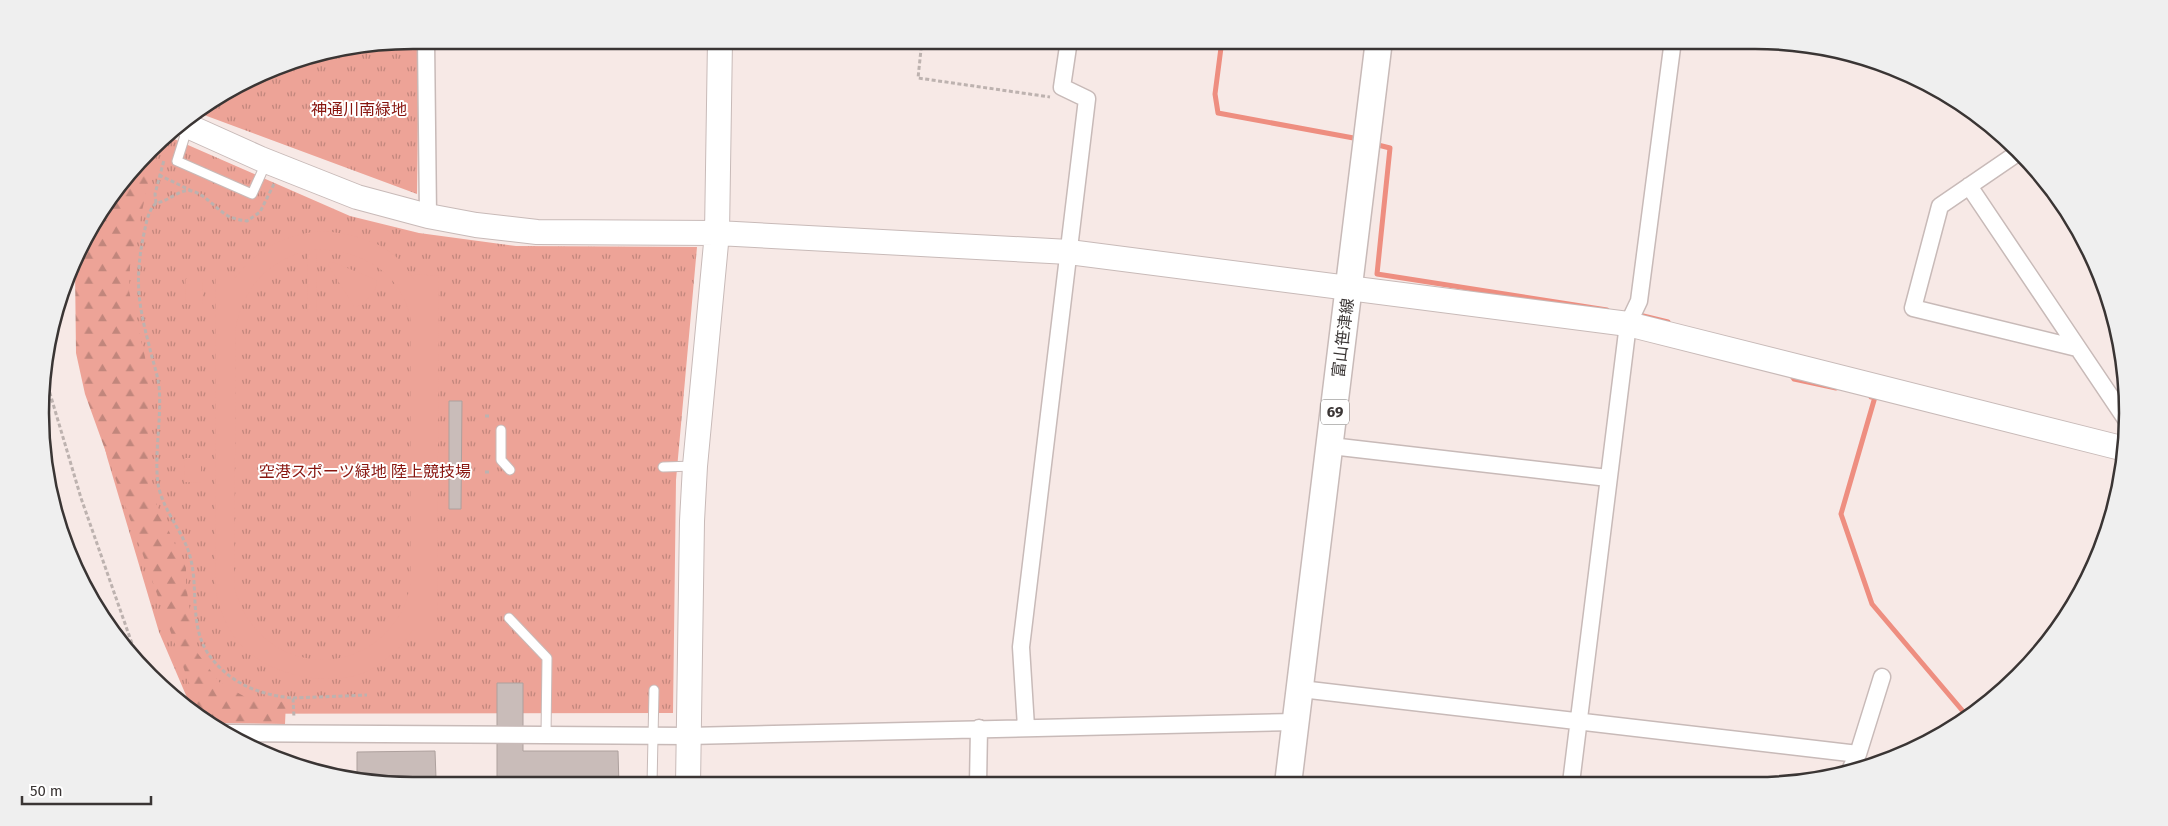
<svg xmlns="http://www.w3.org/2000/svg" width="2168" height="826" viewBox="0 0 2168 826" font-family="'Fira Sans','Noto Sans JP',sans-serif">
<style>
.grass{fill:url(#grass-tufts)}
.forest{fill:url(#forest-firs)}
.pitch{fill:#eda397;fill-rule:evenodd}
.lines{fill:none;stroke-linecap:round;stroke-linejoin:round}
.stream{stroke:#ee8e80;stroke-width:5}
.building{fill:#c9bcb9;stroke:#ada09d}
.lane-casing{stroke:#c8bab8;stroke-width:11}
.street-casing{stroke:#c8bab8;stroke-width:19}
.secondary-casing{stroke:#c8bab8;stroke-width:26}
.primary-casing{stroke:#c8bab8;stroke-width:29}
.path{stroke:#bdb2af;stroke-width:3;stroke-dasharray:4 2.5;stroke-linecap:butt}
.lane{stroke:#fff;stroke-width:9}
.street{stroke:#fff;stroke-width:16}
.secondary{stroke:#fff;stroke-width:24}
.primary{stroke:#fff;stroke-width:26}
.labels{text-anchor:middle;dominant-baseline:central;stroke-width:4;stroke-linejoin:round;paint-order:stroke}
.shield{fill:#fff;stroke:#757271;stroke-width:1}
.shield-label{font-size:15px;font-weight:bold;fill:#3a3534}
.park-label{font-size:16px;fill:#88150f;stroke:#fff}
.street-label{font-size:16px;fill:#3a3534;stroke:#fff}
.rim{fill:none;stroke:#3a3534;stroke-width:2.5}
</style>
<defs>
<pattern id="grass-tufts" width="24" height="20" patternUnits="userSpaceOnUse" patternTransform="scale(1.25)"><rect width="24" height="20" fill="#eda397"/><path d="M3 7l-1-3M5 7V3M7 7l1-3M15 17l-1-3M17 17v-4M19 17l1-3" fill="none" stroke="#c1867c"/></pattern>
<pattern id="forest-firs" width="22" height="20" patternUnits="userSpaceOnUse" patternTransform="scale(1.25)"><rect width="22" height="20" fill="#eda397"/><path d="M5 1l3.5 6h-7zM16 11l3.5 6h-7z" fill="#c1867c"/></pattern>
</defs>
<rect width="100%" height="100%" fill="#f7e9e6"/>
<path class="grass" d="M413,40H419L417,194L196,112L227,90L293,60Z
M165,135L350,216L419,233L516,246L697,247L676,480L673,713L194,714L159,632L107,457L79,344L77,256L90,227Z"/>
<path class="forest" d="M156,147L130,266L129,291L145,357L148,382V486L186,568V585L196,651L219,682L247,698L286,702L285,724L209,723L202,719L85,394L76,353L75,268L78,253L90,227Z"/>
<path class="pitch" d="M318,231C355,233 395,243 413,279L414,274L439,276L437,635H414L413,630C402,646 386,662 368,671C329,688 272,677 242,646C226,629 216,603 215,580L216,274H234L235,278C259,248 280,237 318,231ZM316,249C362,251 401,271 411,320V584C408,592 407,602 403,609C361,688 253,671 234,585L236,326C245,284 272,257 316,249Z
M308,253H317L316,313H307Z
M330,261L377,280C377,293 366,302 355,308L328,265Z
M186,279H203L202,304H185Z
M185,458H201V483L184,482Z"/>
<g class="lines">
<path class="stream" d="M1222,40L1215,94L1218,113L1359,139
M1374,144L1390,148L1377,274L1607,310
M1635,314L1668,322
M1789,372L1794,379L1836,388
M1871,397H1875L1841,514L1872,604L1967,716"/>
</g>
<path class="building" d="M449,401H462L461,509H449Z
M497,683H523V751H618L619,786H497Z
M435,751L436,778H448V786H413L357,779V752Z"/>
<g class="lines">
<g class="lane-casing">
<path id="lane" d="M188,126L177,161L252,194L266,163
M501,430V460L510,470
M663,467L694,466
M509,618L547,658L546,735
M652,785L654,690"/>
</g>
<g class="street-casing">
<path id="street" d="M426,40L428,216
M2019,152L1940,206L1913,308L2077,348
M1969,186L2127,421
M1331,446L1608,478
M1301,689L1858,754L1851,768
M1026,727L1021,647L1087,99L1062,87L1069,40
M225,733L688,736L1296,722
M1858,754L1882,677
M1571,783L1628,324L1639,301L1673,40
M978,785L979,728"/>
</g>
<g class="secondary-casing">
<path id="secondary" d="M181,123L261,159L357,197L428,216L476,225L537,232L717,233L1069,252L1628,324L2125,449
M688,785L692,521L695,466L717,233L720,40"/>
</g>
<g class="primary-casing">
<path id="primary" d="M1288,784L1379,40"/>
</g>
<path class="path" d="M922,40L918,78L1050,97
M159,175L190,190
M274,184L260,212L247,221C241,220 234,219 228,216C216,209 206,195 192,191C180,188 168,202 156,203C147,212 146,225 143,238C135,280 138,303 149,345C152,359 157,372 159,386C162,417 154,453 158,484C163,512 185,533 191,560C198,590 190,624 207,652C227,682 258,695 293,698L294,718
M156,203L155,194L164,160
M45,354L46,380L81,498L136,655
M485,416H491
M485,472H490
M293,698L367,695"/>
<use href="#lane" class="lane"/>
<use href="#street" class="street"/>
<use href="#secondary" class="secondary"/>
<use href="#primary" class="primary"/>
</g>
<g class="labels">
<rect class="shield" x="1321" y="399.5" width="28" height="25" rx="4"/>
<g class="shield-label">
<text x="1335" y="412">69</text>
</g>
<g class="park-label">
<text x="359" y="109">神通川南緑地</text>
<text x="365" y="471">空港スポーツ緑地 陸上競技場</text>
</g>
<g class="street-label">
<text transform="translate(1343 338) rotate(-83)">富山笹津線</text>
</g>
</g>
<path d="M0 0H2168V826H0ZM413 49H1755A364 364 0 0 1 2119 413V413A364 364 0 0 1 1755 777H413A364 364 0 0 1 49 413V413A364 364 0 0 1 413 49Z" fill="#efefef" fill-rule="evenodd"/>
<path class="rim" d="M413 49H1755A364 364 0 0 1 2119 413V413A364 364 0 0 1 1755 777H413A364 364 0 0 1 49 413V413A364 364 0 0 1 413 49Z"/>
<path d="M22 796v8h129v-8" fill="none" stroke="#3a3534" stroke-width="2.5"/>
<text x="30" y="796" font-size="15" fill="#3a3534" stroke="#ffffff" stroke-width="4" paint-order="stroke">50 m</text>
</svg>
